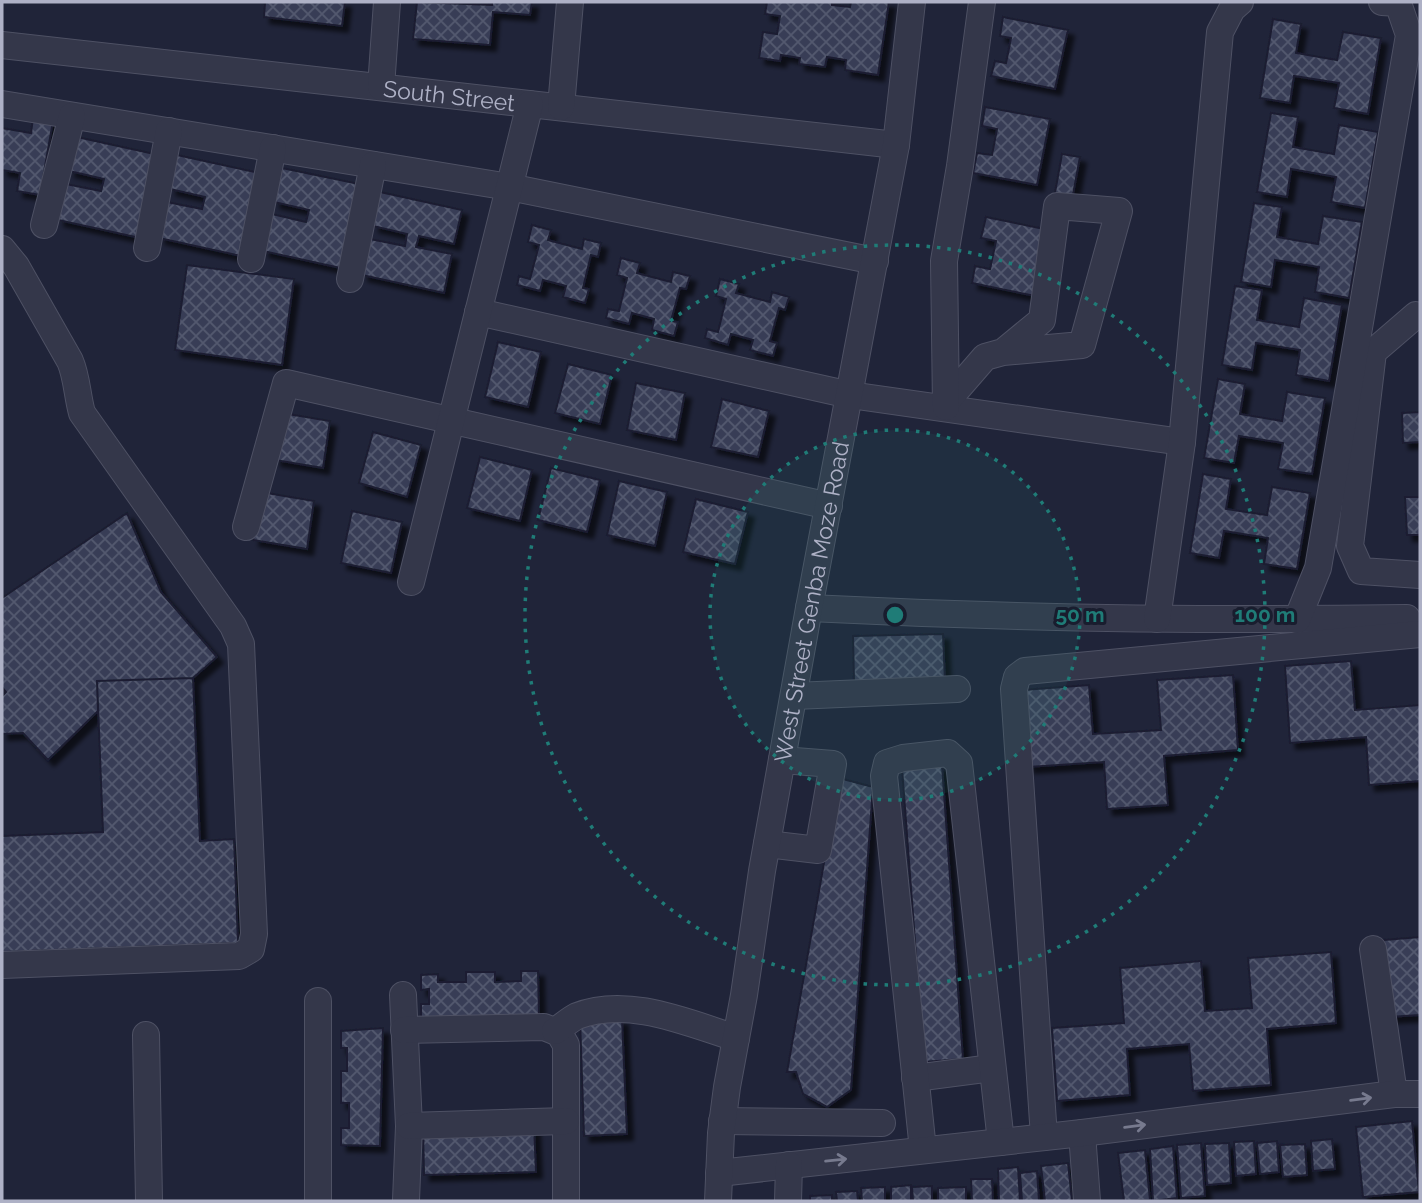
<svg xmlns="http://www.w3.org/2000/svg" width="1422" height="1203" viewBox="0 0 1422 1203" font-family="Raleway,sans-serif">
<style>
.building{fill:url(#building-cross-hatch);stroke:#1b1e30;stroke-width:2;filter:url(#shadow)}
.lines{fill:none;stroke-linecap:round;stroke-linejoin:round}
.minor-casing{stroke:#4e5164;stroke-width:28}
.minor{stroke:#34374a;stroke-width:26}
.oneway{stroke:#777a8e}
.ring{fill:none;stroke:#1f7c77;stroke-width:3.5;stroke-dasharray:3.5 7}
.labels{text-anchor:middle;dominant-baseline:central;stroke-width:6;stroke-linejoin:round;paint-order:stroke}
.street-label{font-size:23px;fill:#aeb1c6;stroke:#191d2e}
.centre{fill:#1f7c77;stroke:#191d2e;stroke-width:3.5}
.ring-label{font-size:21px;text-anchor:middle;font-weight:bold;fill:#1f7c77;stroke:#191d2e;stroke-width:6;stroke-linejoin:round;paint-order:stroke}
</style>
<defs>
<pattern id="building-cross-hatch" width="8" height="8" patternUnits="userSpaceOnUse" patternTransform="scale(1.75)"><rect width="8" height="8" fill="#393e57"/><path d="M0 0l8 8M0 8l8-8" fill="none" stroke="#53586e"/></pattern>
<filter id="shadow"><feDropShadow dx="6" dy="6" stdDeviation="2" flood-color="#0009"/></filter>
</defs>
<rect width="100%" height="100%" fill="#202439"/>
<path class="building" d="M265,2H345L342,26L264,17Z
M417,2L492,5V2H532L530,15L493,12L490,45L413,39Z
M767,2H832V5L850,7L851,2H889L878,75L845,70L846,60L827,57L825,67L799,64L800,58L781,55L780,61L759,58L763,32L777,34L780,16L765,14Z
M1003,17L1068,30L1055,89L991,76L995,61L1006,63L1011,38L1000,36Z
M1273,19L1301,24L1296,53L1337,60L1343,32L1381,38L1368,114L1334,108L1339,83L1294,76L1290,103L1260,98Z
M985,107L1050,119L1037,185L973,173L977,153L992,155L997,129L982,126Z
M1271,113L1298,117L1293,147L1334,154L1339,125L1378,132L1365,208L1331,202L1336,177L1291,169L1287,197L1257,192Z
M33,118L53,121L40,195L17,191L20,173L2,170V128L31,133Z
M77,137L159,155L140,238L58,220L66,184L101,191L104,179L69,171Z
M1062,154L1080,157L1072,200L1054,198Z
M177,155L259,173L241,256L159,238L167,202L202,209L205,197L170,189Z
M282,168L364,185L345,269L263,251L272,214L306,222L309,210L274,202Z
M380,192L462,210L454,244L419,236L416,247L452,254L444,293L362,275L370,239L405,246L407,234L373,226Z
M1254,203L1282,207L1277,237L1318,244L1323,216L1362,222L1349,298L1315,292L1319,267L1275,260L1271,287L1241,282Z
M986,217L1049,230L1035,296L972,283L975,266L990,269L996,241L981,238Z
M532,225L551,230L548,240L582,249L584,239L601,243L598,257L591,255L583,288L589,289L585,303L563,297L566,286L543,280L540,291L517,285L519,276L530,279L539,245L528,242Z
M621,258L640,263L637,273L671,282L673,272L690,276L686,289L680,288L671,321L678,322L674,336L652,330L654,319L632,313L629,324L606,318L608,309L619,311L627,278L617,275Z
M187,265L294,279L282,365L175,350Z
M720,279L739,284L736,293L770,302L772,292L789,297L785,310L779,308L770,341L777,343L773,356L750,350L753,340L731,334L728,345L705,338L707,329L718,332L726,299L716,296Z
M1235,286L1262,290L1257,320L1299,327L1304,298L1342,305L1329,381L1296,375L1300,350L1256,343L1252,370L1222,365Z
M498,342L541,352L528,407L485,397Z
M568,364L612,375L600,424L555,413Z
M1218,379L1245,384L1240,414L1282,421L1287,392L1325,398L1312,474L1278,469L1283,443L1239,436L1234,463L1204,458Z
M636,383L685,393L676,440L627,430Z
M722,399L769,411L758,457L711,447Z
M1420,412V442L1403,443L1402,413Z
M282,413L330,421L323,468L275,460Z
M373,432L421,445L407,497L359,483Z
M480,457L532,470L520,521L467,508Z
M551,468L600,480L587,532L538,520Z
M1203,474L1231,479L1226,509L1267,515L1272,487L1310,493L1297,569L1264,564L1268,538L1224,531L1219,558L1190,553Z
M619,481L667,492L655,546L607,535Z
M261,492L314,501L307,549L253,540Z
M1405,497H1420V535H1407Z
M696,499L748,512L735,564L683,552Z
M352,511L402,522L391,573L341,563Z
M127,513L161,592L217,657L193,678L97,681L98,711L48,760L23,733L2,734V696L6,692L2,687V598Z
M943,634L945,681L854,683L853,636Z
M1351,661L1355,710L1420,705V781L1369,785L1366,737L1290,743L1285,666Z
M1233,675L1238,750L1164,756L1168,805L1107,809L1104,762L1028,767L1023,690L1089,685L1093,734L1161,730L1157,680Z
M193,678L200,841L234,839L238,943L2,952V836L103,832L97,681Z
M942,765L963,1059L924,1062L902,768Z
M839,778L873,787L851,1090L827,1107L803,1094L796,1072H787Z
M1420,937V1015L1389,1017L1384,940Z
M1331,952L1336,1023L1267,1029L1271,1085L1193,1091L1189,1044L1127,1049L1130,1095L1057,1101L1052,1028L1124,1023L1120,968L1201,961L1205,1011L1252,1008L1248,958Z
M521,971H538L539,1015L421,1017V1004H429V989L421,990V975L438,974V982H466V972H495V982L521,981Z
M622,1019L627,1134L584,1136L580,1020Z
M383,1028L380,1146L341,1145V1128H349V1103H341V1071H347V1048H341V1031Z
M1412,1121L1419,1192L1363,1197L1356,1127Z
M534,1125L536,1172L424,1175L423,1128Z
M1332,1139L1335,1169L1313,1171L1311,1141Z
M1254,1141L1256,1174L1236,1176L1234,1142Z
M1277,1141L1279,1172L1260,1174L1257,1143Z
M1201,1143L1205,1196L1181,1198L1177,1145Z
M1229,1143L1231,1183L1207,1185L1205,1144Z
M1305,1144L1307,1175L1283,1177L1280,1145Z
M1173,1146L1177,1198L1153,1201L1150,1149Z
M1145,1150L1150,1200L1124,1201L1118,1153Z
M1068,1163L1072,1201H1045L1041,1166Z
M1018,1167L1020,1201H999L998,1169Z
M1037,1171L1039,1201H1022L1020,1173Z
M971,1179H992L993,1201H972Z
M911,1185V1201H891V1187Z
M932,1186V1201H913L912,1187Z
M885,1187V1201H862L861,1188Z
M966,1187V1201H938V1188Z
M857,1191L858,1201H837L836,1192Z
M832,1195V1201H810V1196Z"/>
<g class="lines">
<g class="minor-casing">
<g id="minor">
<path id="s1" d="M2,45L896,145"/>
<path d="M381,87L387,2"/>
<path d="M2,104L509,187L875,261"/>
<path d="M561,107L570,2"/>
<path d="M44,225L72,116"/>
<path d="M147,248L169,131"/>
<path d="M2,249L16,266L70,361C77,377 77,395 82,413L233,626L241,644L254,934L251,949L239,956L2,965"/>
<path d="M251,259L273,148"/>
<path d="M350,279L373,165"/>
<path d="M478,312L850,395L1182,442"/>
<path d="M1420,316L1416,315L1373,352L1350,546L1361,571L1420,575"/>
<path d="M946,402L985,357L1003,352L1042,320L1057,206L1119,211L1082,345L1003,352"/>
<path d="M946,407L944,261L960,166L982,2"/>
<path d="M246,527L286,383L829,506"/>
<path d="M411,582L530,104"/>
<path d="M809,608C1008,618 1207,621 1407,618"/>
<path d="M1157,619L1182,442L1220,32L1232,9L1240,2"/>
<path d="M1297,620L1318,568L1409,35L1398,3L1382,2"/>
<path d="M794,696L957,689"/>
<path d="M767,844L818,850L833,764L782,760"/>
<path d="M1373,949L1394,1094"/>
<path d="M403,995L409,1126L406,1200"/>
<path d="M318,1001V1201"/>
<path d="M404,1030L544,1027L559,1033L566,1045V1201"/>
<path d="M555,1031C562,1027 569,1020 577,1016C628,996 688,1023 736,1038"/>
<path d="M146,1035L149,1201"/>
<path d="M915,1078L992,1068"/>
<path d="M722,1121L882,1123"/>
<path d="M409,1126L566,1121"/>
<path d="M1082,1133L1087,1201"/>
<path d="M1044,1137L1014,689L1017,677L1025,671L1420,634"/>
<path d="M923,1150L884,776L887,763L903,758L948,753L959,763L1001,1142"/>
<path d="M719,1173L1082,1133L1394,1094H1420"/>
<path id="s2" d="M718,1201L721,1133L727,1087L744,995L762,871L809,608L896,145L912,2"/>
<path d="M788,1201L789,1165"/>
</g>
</g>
<use href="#minor" class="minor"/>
</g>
<defs><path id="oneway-shaft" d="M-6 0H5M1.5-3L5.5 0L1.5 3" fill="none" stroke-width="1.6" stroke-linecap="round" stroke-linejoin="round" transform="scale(1.75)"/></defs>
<g class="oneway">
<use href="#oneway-shaft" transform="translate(1361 1099) rotate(-7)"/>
<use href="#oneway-shaft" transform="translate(1135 1126) rotate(-7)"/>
<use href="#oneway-shaft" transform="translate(836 1160) rotate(-6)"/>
</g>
<circle cx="895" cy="615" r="185" fill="#1f7c77" fill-opacity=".12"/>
<g class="ring">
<circle cx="895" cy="615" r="185"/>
<circle cx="895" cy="615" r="370"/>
</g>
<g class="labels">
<g class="street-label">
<text stroke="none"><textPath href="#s1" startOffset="450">South Street</textPath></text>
<text stroke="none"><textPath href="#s2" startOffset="607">West Street Genba Moze Road</textPath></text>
</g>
</g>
<circle cx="895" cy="615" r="10" class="centre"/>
<g class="ring-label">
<text x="1080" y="622">50 m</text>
<text x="1265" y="622">100 m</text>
</g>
<rect width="1422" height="1203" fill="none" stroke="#aeb1c6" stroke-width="7"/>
</svg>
